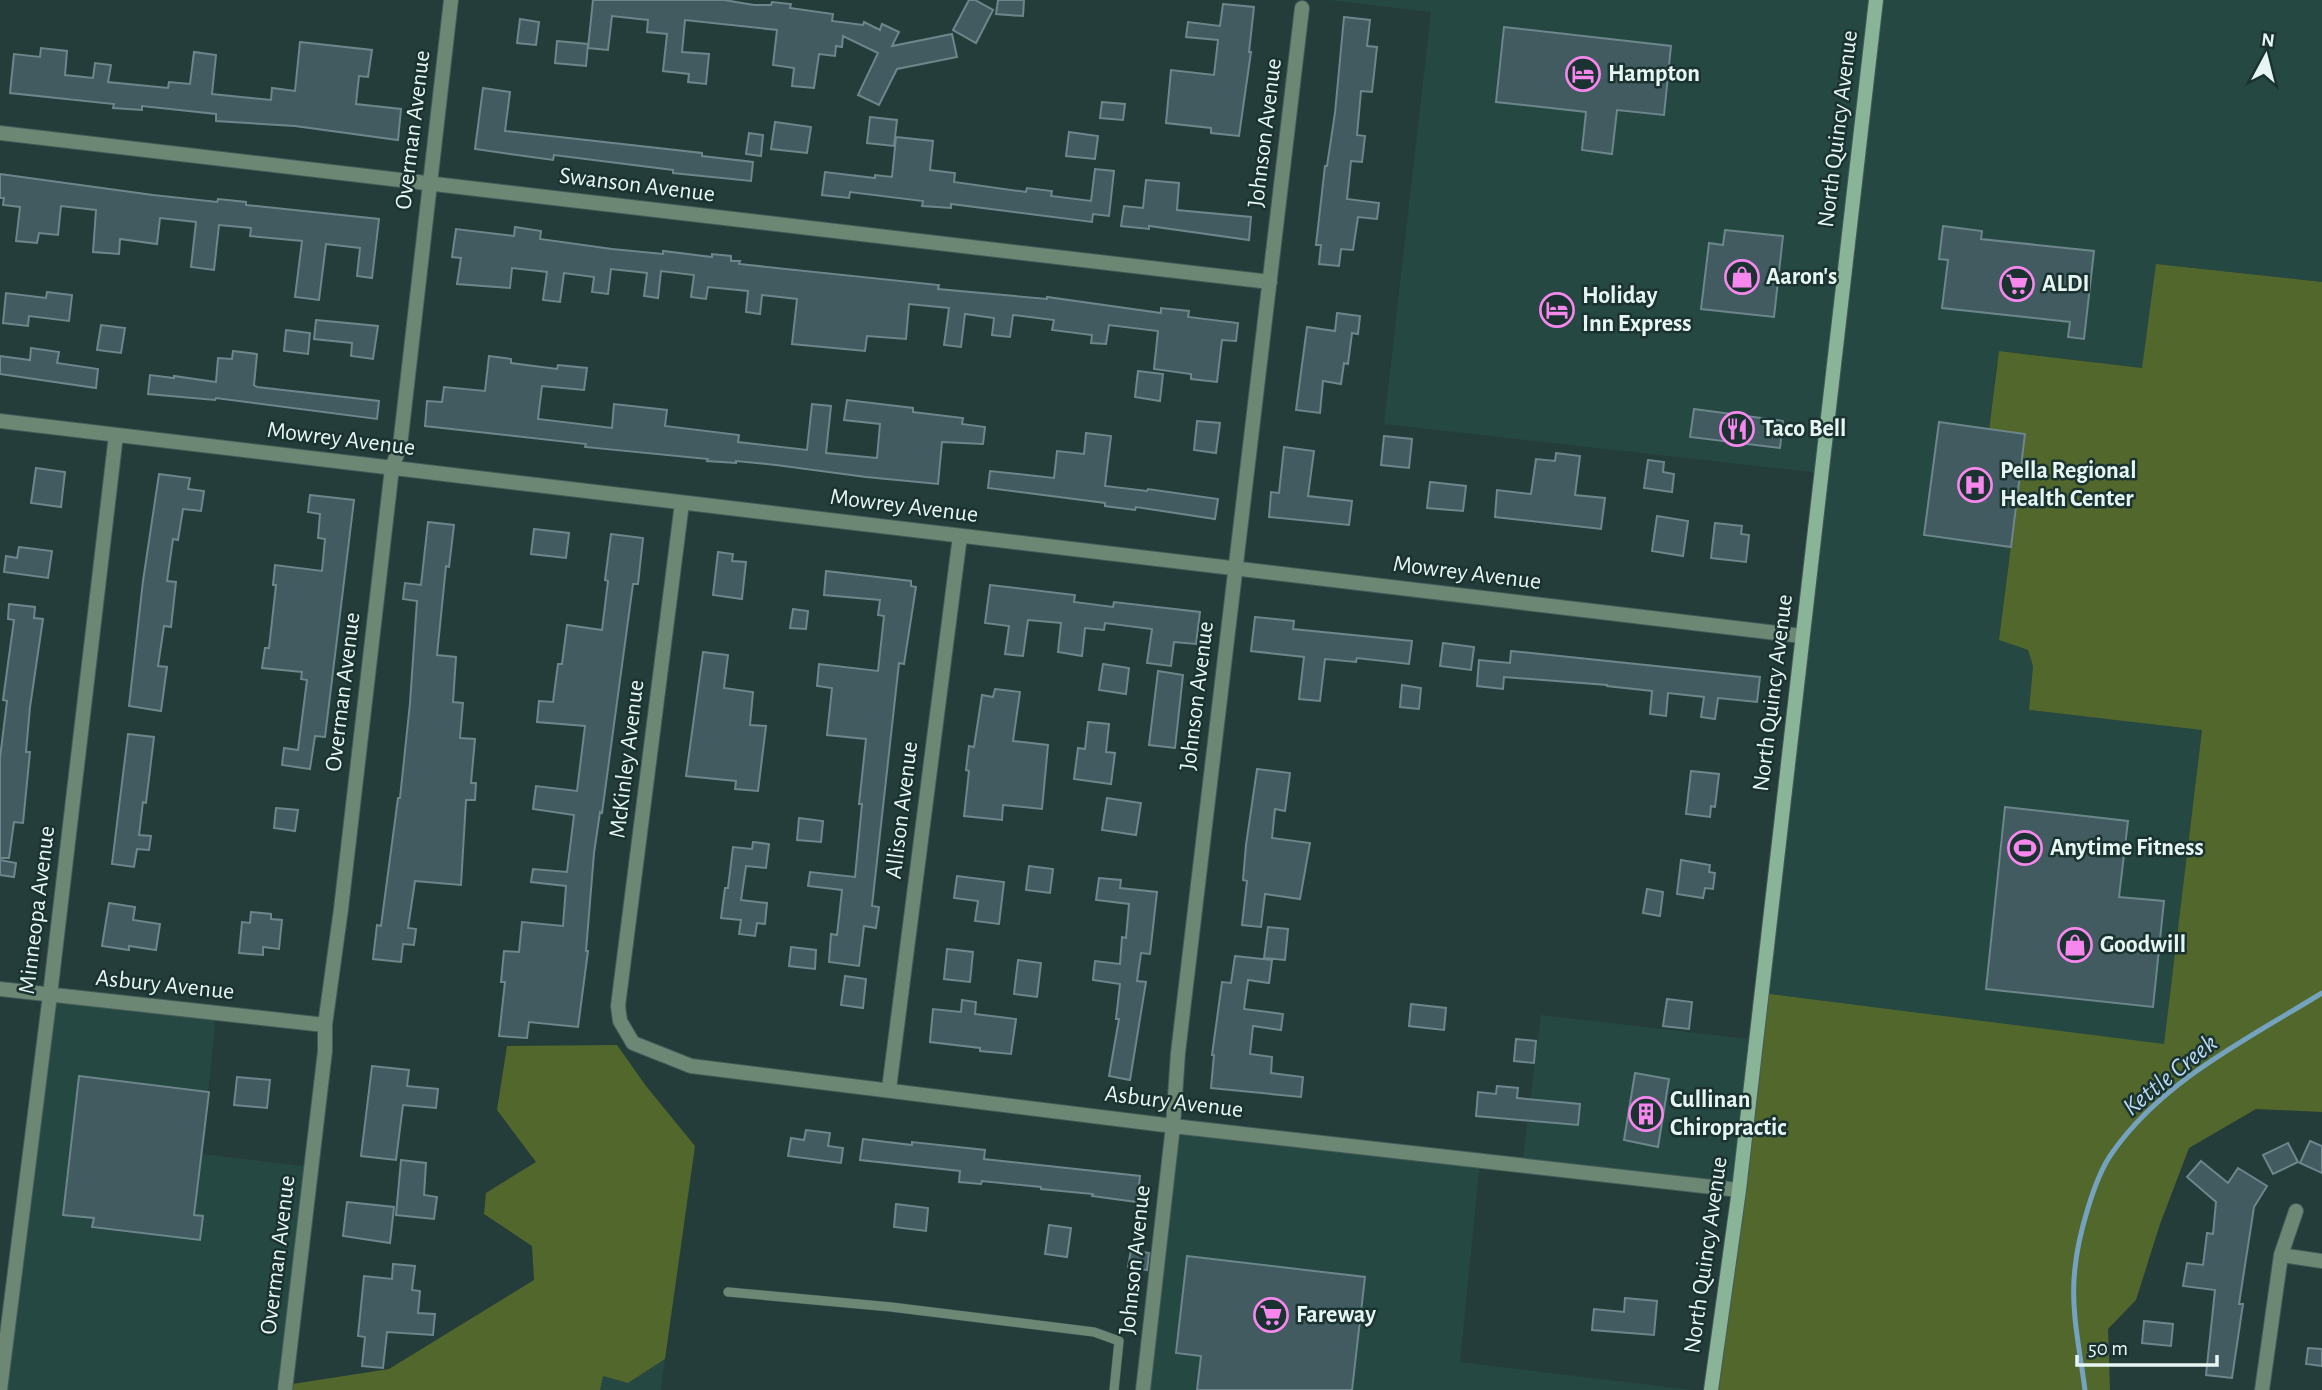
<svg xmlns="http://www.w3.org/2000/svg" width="2322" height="1390" viewBox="0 0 2322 1390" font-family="'Alegreya Sans',sans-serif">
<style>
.built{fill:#254843}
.green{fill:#52672c}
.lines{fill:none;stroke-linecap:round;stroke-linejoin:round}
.stream{stroke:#75a2bf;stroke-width:5}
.building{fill:#425b61;stroke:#6c868c;stroke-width:2}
.lane-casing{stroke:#445b58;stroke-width:10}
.street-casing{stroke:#445b58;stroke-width:16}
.secondary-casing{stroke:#445b58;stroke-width:16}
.lane{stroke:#6d8775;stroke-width:9}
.street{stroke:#6d8775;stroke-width:14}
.secondary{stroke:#8ab497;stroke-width:14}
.labels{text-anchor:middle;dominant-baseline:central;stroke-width:5;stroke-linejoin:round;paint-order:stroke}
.poi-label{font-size:24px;font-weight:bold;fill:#e7f6f3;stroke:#1a3330;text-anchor:start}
.street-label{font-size:24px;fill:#e7f6f3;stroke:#1a3330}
.water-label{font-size:26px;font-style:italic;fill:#bbdaf4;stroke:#1a3330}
</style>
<rect width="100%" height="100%" fill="#253d3a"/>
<path class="built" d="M1329,0H2322V282L2157,264L2142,368L2000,351L1996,369L1989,429L2025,434L1999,640L2028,650L2033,666L2029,710L2202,729L2164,1045L1762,993L1820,473L1384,424L1431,12Z
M50,995L216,1014L202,1154L311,1167L282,1390H0Z
M1541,1015L1756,1040L1739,1190L1522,1166Z
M1176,1127L1481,1152L1460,1362L1692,1390H1146Z
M665,1359L661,1390H600L602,1376L628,1383Z"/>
<path class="green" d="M2156,264L2322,282V1112L2256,1109L2189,1148L2160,1224L2136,1300L2108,1329L2110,1390H1711L1762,993L2164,1044L2202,730L2029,710L2033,666L2028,650L1999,640L2025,435L1989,430L1999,351L2142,368Z
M617,1045L646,1086L695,1146L665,1359L628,1383L603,1376L600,1390H285L286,1385L389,1369L534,1280L532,1246L484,1214L486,1193L536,1162L497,1110L507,1046Z"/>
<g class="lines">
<path class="stream" d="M2085,1390C2080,1351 2070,1308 2075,1268C2078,1237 2094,1178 2112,1153C2163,1080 2249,1038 2322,993"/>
</g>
<path class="building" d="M593,0H724L754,5H771L772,2L791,4L790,8L833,14L832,21L863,25L864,22L880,30L882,24L899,32L892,46L952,34L957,57L897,69L879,105L858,95L878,53L843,36L842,47L836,46L835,56L819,54L814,88L792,86L794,68L773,65L777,30L685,20L682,52L709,54L706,84L688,82L689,74L663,71L667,34L647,32L648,20L612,16L608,50L588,48Z
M969,0H975L993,10L976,43L953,30Z
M998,0H1024L1023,16L996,14Z
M1223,4L1254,7L1249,52H1251L1239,136L1211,133V128L1166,123L1171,70L1214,75L1218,40L1186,37L1188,22L1220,26Z
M1344,17L1370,20L1367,46L1377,47L1372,92L1361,91L1357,135L1365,136L1362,162L1351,161L1347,199L1379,203L1377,219L1358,217L1353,250L1341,249L1339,266L1319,264L1321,245H1316L1325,166H1327L1335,113Z
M520,19L539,22L536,45L517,43Z
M1504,27L1671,46L1664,115L1617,110L1612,154L1582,150L1586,112L1496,102Z
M557,41L588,44L586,66L555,63Z
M300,42L372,50L368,77L359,76L356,104L401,109L398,140L295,126L216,121V114L142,106V110L113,108L114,104L10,93L14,54L40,57L41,48L67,51L65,75L93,78L95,63L111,65L108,82L168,88L169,82L190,84L194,52L216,55L212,94L271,100L272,88L295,91Z
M483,88L510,92L505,131L702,153V156L753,162L751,181L673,173V170L554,155L553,160L475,149Z
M1102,102L1125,104L1123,120L1100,118Z
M870,117L897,120L894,146L867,143Z
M775,122L811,127L807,153L771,149Z
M1069,132L1098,136L1095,159L1066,156Z
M749,133L763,135L761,156L746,154Z
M896,137L933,141L930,170L955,173L954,182L1026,192L1027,188L1052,191L1051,196L1091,201L1095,169L1114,171L1109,216L1093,214L1092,222L951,204V208L922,206L923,201L850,192L849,198L822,195L825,172L875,178V175L892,177Z
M0,174L153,195L217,202L218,199L246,202V205L379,219L372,278L357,276L360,248L326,244L319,300L295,297L302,241L250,236L251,228L219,225L214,270L191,267L196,222L160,218L157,244L120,239L119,254L93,252L96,210L61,206L58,235L39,233L37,243L16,241L20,207L3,205L4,198H0Z
M1146,180L1179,183L1177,210L1251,217L1249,240L1149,226V229L1121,226L1124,206L1143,208Z
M1943,226L1982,231L1981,239L2094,251L2084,339L2068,337L2070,322L1942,308L1948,260L1939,259Z
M515,227L541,231L540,239L612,249L663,254V251L712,257V254L731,256V261H740L739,264L939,285L938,289L1047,299V297L1161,313V308L1189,311L1188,317L1238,323L1236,341L1222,340L1217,382L1191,379V374L1154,369L1158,331L1109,325L1106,344L1091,343L1092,335L1052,330L1054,320L1013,315L1010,337L992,335L994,318L965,314L961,347L944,345L949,308L909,304L906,339L867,336L865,351L792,344L797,299L762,295L760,314L746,312L748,291L708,287L706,299L691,297L694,275L661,271L658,298L644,296L647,273L611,269L608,294L592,292L594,277L564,273L560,302L543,300L547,272L512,268L510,288L457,284L461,258L452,257L456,229L514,236Z
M1725,230L1783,236L1774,317L1701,309L1709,243L1723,245Z
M47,292L72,295L69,321L29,316L28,326L3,323L6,293L46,298Z
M1337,313L1360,316L1358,334L1352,333L1348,364L1344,363L1341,384L1323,381L1320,413L1296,410L1307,327L1335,331Z
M316,320L378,326L373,359L351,356L352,343L314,339Z
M101,325L125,328L121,353L97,350Z
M286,330L310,333L308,354L284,351Z
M31,348L59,352L57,363L98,369L96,388L0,374V356L30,360Z
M233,351L257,354L254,385L257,387L379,401L377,419L216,398L215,400L148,394L150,375L174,378V376L216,382L218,358L232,359Z
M489,356L511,359V363L557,369L558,365L587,368L584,390L542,386L538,419L612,428L614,404L667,410L665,426L739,435L738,442L807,450L812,404L831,406L826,453L877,458L880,424L844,420L847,400L913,408V412L963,418L962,424L985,427L983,444L942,442L938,484L866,477L776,465L736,461V463L707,461L708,459L585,447L586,444L425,426L427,401L442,402L444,387L485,391Z
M1138,371L1163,374L1160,401L1135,397Z
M1694,409L1783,421L1780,448L1690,437Z
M1197,421L1220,423L1216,453L1194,450Z
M1939,422L2025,434L2011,547L1924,535Z
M1086,433L1111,436L1105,486L1147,491L1148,489L1218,499L1215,519L1136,507L1135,510L1105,506V503L988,488L990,471L1054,478L1057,451L1084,454Z
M1384,436L1412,439L1409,468L1381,465Z
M1284,447L1314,451L1308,496L1352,501L1349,525L1269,517L1271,492L1279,493Z
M1556,453L1580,456L1575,495L1605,498L1601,529L1495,517L1497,490L1531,494L1536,459L1555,461Z
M1648,460L1664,462L1663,472L1674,474L1672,492L1644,488Z
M36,468L65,472L61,507L31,503Z
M159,474L190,478L188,489L204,491L201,511L183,509L178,540L173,539L167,581L176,582L171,627L164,626L158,666L167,667L161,711L129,706L143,581Z
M1430,482L1466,486L1463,511L1427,508Z
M310,495L354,500L325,737L315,736L310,769L282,765L284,748L298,750L307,680L301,679L302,672L262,668L265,648H269L276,585H273L275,565L322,571L325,539L318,538L320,514L308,512Z
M1657,516L1688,521L1683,556L1652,551Z
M428,522L454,525L449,567L446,566L437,655L456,657L453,702L463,703L460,738L475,739L471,783H476L475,800H466L461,885L415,881L408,928L416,929L414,945L403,944L401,962L373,959L377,925L381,926L398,798H400L410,703L417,601L403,599L405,583L421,585Z
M1715,523L1742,526L1741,534L1749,535L1746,562L1711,558Z
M534,529L569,533L566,558L531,554Z
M611,534L643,538L638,584H633L602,813L600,812L594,853L586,951H588L578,1027L529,1022L527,1038L499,1036L505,982H501L504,951L519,952L522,922L563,926L566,886L531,882L533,869L567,872L574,815L533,809L536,786L577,791L585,726L537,722L539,701L553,702L558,664H562L567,625L602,630L608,581L605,580Z
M19,547L52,551L48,578L4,572L6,556L17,558Z
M718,552L733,554L732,561L746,562L742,599L713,595Z
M826,571L911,581V586L916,587L904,664L899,663L872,906L879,907L876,928L864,926L859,966L829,962L831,934L837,935L842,890L808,886L810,872L855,877L862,804H859L866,739L827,735L832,688L817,686L819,664L878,671L884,616L878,615L880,600L824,595Z
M990,585L1075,595L1074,602L1113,607L1114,602L1200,612L1196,644L1174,642L1171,666L1147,663L1152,629L1105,623L1104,630L1085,628L1082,656L1058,652L1061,623L1028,620L1023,656L1005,654L1009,626L985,623Z
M9,604L35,607L34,618L43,619L30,707L26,752H30L23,823L14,822L9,858H0V758L7,701L3,700L14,620L8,619Z
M793,609L808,611L806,629L790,628Z
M1255,617L1294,621L1293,629L1412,641L1409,664L1357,658L1356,662L1325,659L1320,701L1299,699L1304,657L1251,651Z
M1443,643L1474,647L1471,670L1440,666Z
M1511,651L1760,677L1757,702L1718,698L1715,719L1701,717L1704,697L1668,693L1666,716L1650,714L1652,691L1607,686V685L1504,677L1503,689L1477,686L1479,660L1510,663Z
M703,652L728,655L724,688L753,692L750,725L766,726L758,791L735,789L736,781L686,776Z
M1103,664L1129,668L1126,694L1099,690Z
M1158,671L1183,675L1175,748L1149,745Z
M1402,685L1421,688L1419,709L1400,707Z
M995,689L1020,692L1013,741L1048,745L1042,809L1003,805L1002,820L964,816L969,771L966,770L969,746L974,747L982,695L993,697Z
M1088,722L1109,724L1106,752L1115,753L1111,784L1074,779L1078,748L1085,749Z
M128,734L154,737L146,803L143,802L139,835L151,836L149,850L137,849L134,867L112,864Z
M1257,769L1290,773L1285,811L1275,809L1272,838L1310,843L1300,899L1265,894L1261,927L1242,925L1247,881L1243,880L1246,845Z
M1691,771L1719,774L1715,807L1711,806L1710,817L1686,814Z
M1107,798L1141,803L1136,835L1102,830Z
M2005,807L2128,821L2119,897L2164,901L2153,1007L1986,989Z
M276,808L298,810L295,831L274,828Z
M799,818L823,821L821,842L797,840Z
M753,842L769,844L766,868L746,866L741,900L767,903L765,924L757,923L755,936L739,934L741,920L721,918L725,888H728L733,847L752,849Z
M0,860L16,863L14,877L0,875Z
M1681,860L1710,865L1709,872L1715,873L1713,889L1705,888L1703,898L1677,894Z
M1029,866L1053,869L1050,893L1026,890Z
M957,876L1004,882L999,924L975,921L978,901L954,898Z
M1099,878L1121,880L1120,888L1157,892L1150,954L1141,953L1137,981L1146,982L1130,1080L1109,1076L1119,1019H1116L1120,984L1093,980L1095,961L1120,964L1122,937L1126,938L1129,904L1096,900Z
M1647,889L1663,892L1660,916L1643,913Z
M109,903L135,907L133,920L160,924L156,950L129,946V950L102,946Z
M251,912L271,914V919L282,920L279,949L263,947V955L239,953L242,922L250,923Z
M1268,927L1288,929L1285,960L1264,958Z
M791,947L816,950L815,969L789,966Z
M947,949L973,952L970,982L944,979Z
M1235,956L1272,960L1269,983L1248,980L1244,1009L1283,1014L1281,1030L1253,1026L1250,1054L1272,1057L1271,1073L1303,1077L1301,1097L1211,1088L1214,1055H1212L1222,982L1231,983Z
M1018,960L1041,963L1037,997L1014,994Z
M845,976L866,979L863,1008L841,1005Z
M1667,999L1692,1002L1689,1029L1663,1026Z
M962,1000L976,1002L975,1014L1016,1019L1011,1054L980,1051V1048L930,1042L933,1009L961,1012Z
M1411,1004L1446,1008L1444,1030L1409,1026Z
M1516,1039L1536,1041L1534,1063L1514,1061Z
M372,1066L409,1070L407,1086L438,1089L436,1108L403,1105L396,1160L361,1156Z
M1635,1073L1669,1079L1658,1147L1624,1140Z
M79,1076L209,1092L194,1215L203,1216L200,1240L92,1227L94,1218L63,1215Z
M237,1077L270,1080L267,1108L234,1105Z
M1497,1086L1518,1088L1517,1098L1580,1104L1578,1125L1476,1116L1478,1092L1496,1094Z
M806,1130L830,1133L828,1146L843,1148L841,1163L788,1156L791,1138L804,1140Z
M863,1139L912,1145V1142L985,1150L984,1159L1140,1176L1137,1202L1092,1196L1093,1194L1041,1189V1187L982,1181L981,1184L959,1182L960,1171L860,1160Z
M2310,1141L2322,1146V1173L2300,1163Z
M2288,1143L2298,1162L2273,1174L2263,1155Z
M401,1160L426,1163L424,1195L437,1197L434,1219L396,1215Z
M2201,1161L2228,1183L2238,1168L2267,1186L2254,1207L2239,1304H2243L2232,1378L2206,1375L2215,1290L2183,1286L2187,1263L2203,1265L2207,1233L2213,1234L2216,1202L2187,1177Z
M347,1202L394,1207L390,1243L343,1236Z
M896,1204L928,1208L926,1231L894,1227Z
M1049,1225L1071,1228L1067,1257L1045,1254Z
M1131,1250L1149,1253L1147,1270L1128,1267Z
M1187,1256L1365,1277L1352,1390H1197L1201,1356L1176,1353Z
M393,1264L415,1266L412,1290L420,1291L418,1313L435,1314L433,1335L387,1332L383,1368L362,1366L365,1337L358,1336L364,1276L392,1279Z
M1625,1298L1657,1301L1654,1335L1592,1330L1594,1309L1624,1312Z
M2144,1321L2173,1324L2171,1346L2142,1343Z
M2308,1348L2322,1349V1366L2306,1364Z"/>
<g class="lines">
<g class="lane-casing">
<path id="lane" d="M728,1292L891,1307L1094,1332L1119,1341L1114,1390"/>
</g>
<g class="street-casing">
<path id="street" d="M0,133L1270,282
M0,421L1802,636
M682,503L618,1006L620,1021L633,1043L691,1066L1173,1126L1739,1190
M0,989L325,1025
M889,1089L960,536
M2281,1255L2322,1261
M0,1390L50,995L116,435
M285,1390L325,1051V1025L341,909L392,468L400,446L451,0
M1143,1390L1173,1126L1178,1053L1302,8
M2262,1390L2281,1255L2296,1211"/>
</g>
<g class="secondary-casing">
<path id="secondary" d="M1711,1390L1739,1190L1876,0"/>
</g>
<use href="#lane" class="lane"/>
<use href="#street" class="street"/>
<use href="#secondary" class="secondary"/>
</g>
<defs>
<g id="hotel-ring" transform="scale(1.75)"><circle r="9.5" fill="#1a3330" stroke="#f688ed" stroke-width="1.5"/><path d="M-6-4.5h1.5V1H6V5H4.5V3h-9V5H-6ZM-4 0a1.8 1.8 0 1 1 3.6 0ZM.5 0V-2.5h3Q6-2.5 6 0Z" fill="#f688ed"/></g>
<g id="shop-ring" transform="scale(1.75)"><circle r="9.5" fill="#1a3330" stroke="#f688ed" stroke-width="1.5"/><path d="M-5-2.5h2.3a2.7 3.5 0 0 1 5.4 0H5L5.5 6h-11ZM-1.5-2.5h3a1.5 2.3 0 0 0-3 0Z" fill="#f688ed"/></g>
<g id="supermarket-ring" transform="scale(1.75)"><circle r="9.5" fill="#1a3330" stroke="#f688ed" stroke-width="1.5"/><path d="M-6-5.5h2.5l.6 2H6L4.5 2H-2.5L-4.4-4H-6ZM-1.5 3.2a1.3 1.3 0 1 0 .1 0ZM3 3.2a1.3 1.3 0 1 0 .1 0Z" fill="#f688ed"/></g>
<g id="restaurant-ring" transform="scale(1.75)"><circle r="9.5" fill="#1a3330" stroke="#f688ed" stroke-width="1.5"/><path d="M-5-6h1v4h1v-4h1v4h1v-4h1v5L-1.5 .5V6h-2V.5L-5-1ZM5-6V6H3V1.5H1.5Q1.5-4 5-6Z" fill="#f688ed"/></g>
<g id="hospital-ring" transform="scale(1.75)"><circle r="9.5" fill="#1a3330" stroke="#f688ed" stroke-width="1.5"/><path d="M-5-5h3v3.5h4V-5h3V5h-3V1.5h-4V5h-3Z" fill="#f688ed"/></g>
<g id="stadium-ring" transform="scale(1.75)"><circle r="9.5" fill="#1a3330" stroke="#f688ed" stroke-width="1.5"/><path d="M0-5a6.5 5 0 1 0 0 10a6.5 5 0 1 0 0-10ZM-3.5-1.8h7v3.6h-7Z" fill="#f688ed"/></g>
<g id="building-ring" transform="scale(1.75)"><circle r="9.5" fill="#1a3330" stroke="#f688ed" stroke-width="1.5"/><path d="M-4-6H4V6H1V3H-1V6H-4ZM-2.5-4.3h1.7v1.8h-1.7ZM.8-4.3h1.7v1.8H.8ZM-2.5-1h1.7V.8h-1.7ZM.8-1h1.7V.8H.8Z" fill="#f688ed"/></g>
</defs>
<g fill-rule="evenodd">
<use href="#hotel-ring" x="1583" y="74"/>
<use href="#shop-ring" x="1742" y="277"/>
<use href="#supermarket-ring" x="2017" y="284"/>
<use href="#hotel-ring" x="1557" y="310"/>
<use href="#restaurant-ring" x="1737" y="429"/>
<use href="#hospital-ring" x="1975" y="485"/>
<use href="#stadium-ring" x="2025" y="848"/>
<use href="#shop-ring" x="2075" y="945"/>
<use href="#building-ring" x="1646" y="1114"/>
<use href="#supermarket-ring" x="1271" y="1315"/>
</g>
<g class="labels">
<g class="poi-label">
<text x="1608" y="74">Hampton</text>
<text x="1766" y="277">Aaron's</text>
<text x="2042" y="284">ALDI</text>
<text x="1582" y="296">Holiday<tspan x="1582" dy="28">Inn Express</tspan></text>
<text x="1762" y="429">Taco Bell</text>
<text x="2000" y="471">Pella Regional<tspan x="2000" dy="28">Health Center</tspan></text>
<text x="2050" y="848">Anytime Fitness</text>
<text x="2100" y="945">Goodwill</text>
<text x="1670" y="1100">Cullinan<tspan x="1670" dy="28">Chiropractic</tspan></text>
<text x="1296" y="1315">Fareway</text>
</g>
<g class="street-label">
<text transform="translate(1838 129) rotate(-83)">North Quincy Avenue</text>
<text transform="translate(413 130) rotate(-83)">Overman Avenue</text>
<text transform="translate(1265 133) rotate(-83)">Johnson Avenue</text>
<text transform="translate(637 185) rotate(7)">Swanson Avenue</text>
<text transform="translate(341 439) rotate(7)">Mowrey Avenue</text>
<text transform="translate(904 506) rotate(7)">Mowrey Avenue</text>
<text transform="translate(1467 573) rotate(7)">Mowrey Avenue</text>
<text transform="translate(343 692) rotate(-83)">Overman Avenue</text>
<text transform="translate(1773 693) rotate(-83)">North Quincy Avenue</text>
<text transform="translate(1197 696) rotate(-83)">Johnson Avenue</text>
<text transform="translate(627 759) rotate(-83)">McKinley Avenue</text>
<text transform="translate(902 810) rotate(-83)">Allison Avenue</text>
<text transform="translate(37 910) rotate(-83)">Minneopa Avenue</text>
<text transform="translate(165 985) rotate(6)">Asbury Avenue</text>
<text transform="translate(1174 1102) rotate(7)">Asbury Avenue</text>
<text transform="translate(278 1255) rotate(-83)">Overman Avenue</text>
<text transform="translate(1706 1255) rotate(-82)">North Quincy Avenue</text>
<text transform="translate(1135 1260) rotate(-84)">Johnson Avenue</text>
</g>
<g class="water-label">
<text transform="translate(2170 1075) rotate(-39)">Kettle Creek</text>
</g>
</g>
<g transform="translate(2266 56) rotate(7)" stroke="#1a3330" stroke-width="5" paint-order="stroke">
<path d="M0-5L12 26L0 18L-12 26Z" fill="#e7f6f3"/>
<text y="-10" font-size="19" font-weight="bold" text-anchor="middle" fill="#e7f6f3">N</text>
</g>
<path d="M2077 1355v10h140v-10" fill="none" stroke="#e7f6f3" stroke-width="3.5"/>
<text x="2088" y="1355" font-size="21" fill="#e7f6f3" stroke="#1a3330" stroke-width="5" paint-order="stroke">50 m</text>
</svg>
